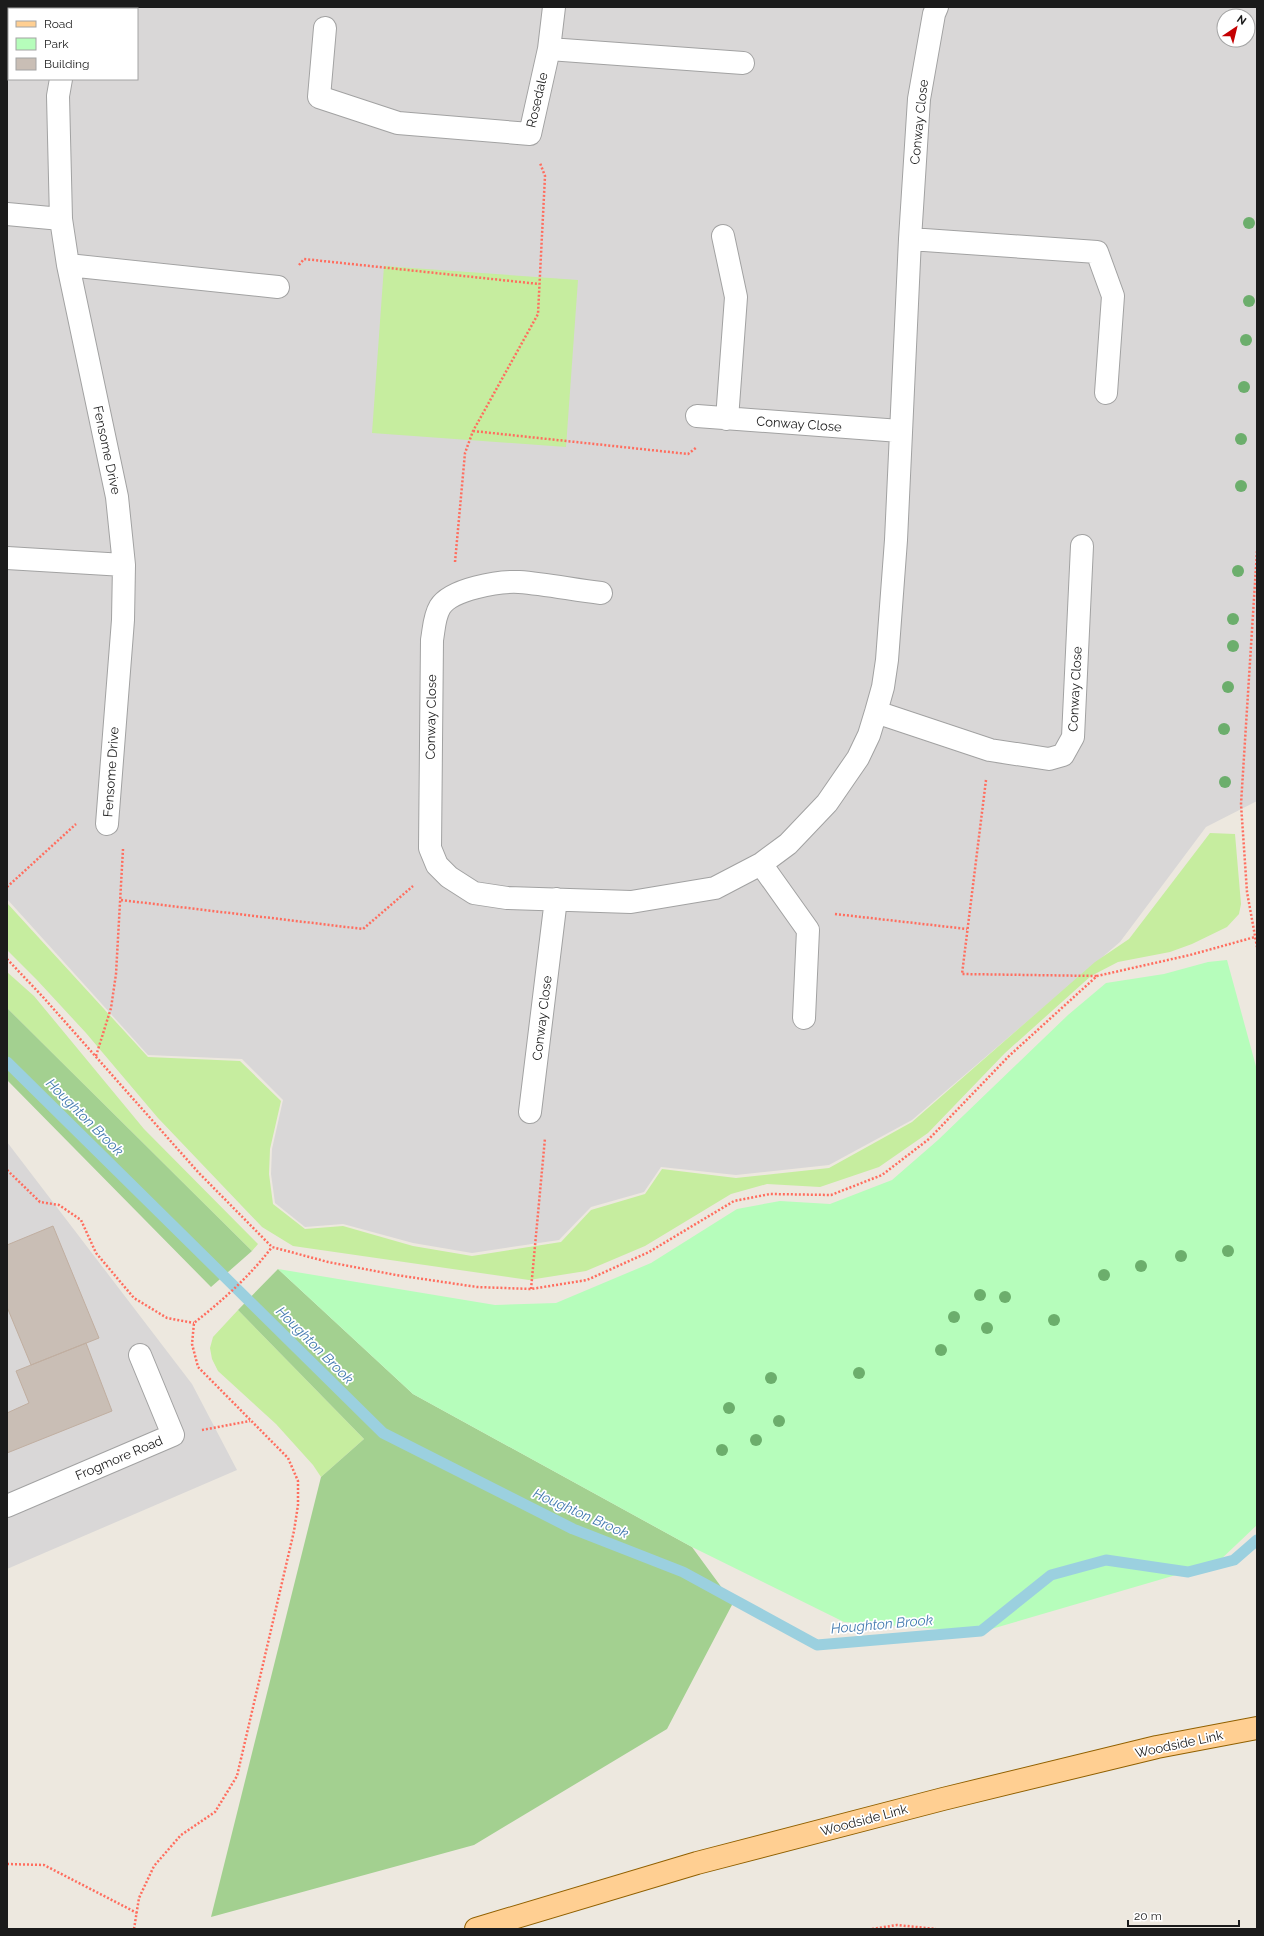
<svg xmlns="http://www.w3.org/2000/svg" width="1264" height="1936" viewBox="0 0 1264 1936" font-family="Raleway,sans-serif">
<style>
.residential{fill:#d9d7d7;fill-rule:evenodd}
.grass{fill:#c6ed9f}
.forest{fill:#a3d090}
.park{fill:#b6fdbb}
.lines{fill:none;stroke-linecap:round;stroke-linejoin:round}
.stream{stroke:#9bd0df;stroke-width:11}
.building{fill:#c9beb5;stroke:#c0aea0}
.minor-casing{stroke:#a2a2a2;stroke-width:24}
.major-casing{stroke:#916000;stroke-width:24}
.path{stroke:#ff6d5e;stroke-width:2.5;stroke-dasharray:2 2;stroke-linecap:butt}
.minor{stroke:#fff;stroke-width:22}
.major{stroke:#ffcf92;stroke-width:22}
.tree{fill:#6cae6c}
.labels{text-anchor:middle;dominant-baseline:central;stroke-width:3.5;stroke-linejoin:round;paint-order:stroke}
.street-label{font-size:13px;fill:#1b1b1b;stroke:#fff}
.water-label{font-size:14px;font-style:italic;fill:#4279af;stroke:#fff}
</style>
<rect width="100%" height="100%" fill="#ede8df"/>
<path class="residential" d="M7,7H1257V801L1206,827L1120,942L912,1120L829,1165L736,1175L661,1167L644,1192L591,1207L559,1240L472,1253L413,1243L343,1224L305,1227L275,1203L271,1174L272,1149L283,1100L242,1059L148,1055L7,899ZM9,9H137V79H9ZM1224,16H1248V40H1224Z
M7,1142L192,1384L237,1470L7,1569Z"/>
<path class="grass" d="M384,266L578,280L566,447L372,433Z
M1210,833L1235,834L1241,904L1239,914L1227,927L1192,944L1170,952L1118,962L1091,976L1005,1053L928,1133L879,1167L820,1187L767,1184L731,1194L645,1246L586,1271L529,1280L293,1246L262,1227L158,1118L86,1033L37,980L7,950V903L148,1057L240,1061L281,1101L270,1149L269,1174L273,1204L305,1229L343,1226L413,1246L472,1256L561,1242L591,1210L645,1194L662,1169L736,1178L829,1168L912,1122L1095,962L1129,939Z
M7,972L34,996L144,1129L258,1244L252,1251L7,1008Z
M238,1310L364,1439L321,1477L313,1465L276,1424L218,1371L212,1359L210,1348L213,1337Z"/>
<path class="forest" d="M7,1008L252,1251L211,1287L7,1080Z
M278,1269L413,1394L692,1547L733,1603L667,1729L474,1845L211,1917L321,1477L364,1439L238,1310Z"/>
<path class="park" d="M1227,960L1257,1070V1525L1217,1563L981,1632L844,1622L692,1547L413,1394L278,1269L495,1305L556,1303L651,1263L737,1209L780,1201L830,1204L892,1180L938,1140L1068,1015L1106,983L1164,974L1208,962Z"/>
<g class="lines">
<path class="stream" d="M7,1062L383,1433L573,1529L683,1572L817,1645L981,1631L1051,1575L1106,1560L1188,1572L1234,1560L1257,1540"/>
</g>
<path class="building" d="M53,1226L99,1338L31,1365L7,1307V1245Z
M86,1343L112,1411L7,1453V1413L29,1403L16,1371Z"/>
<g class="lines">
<g class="minor-casing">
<path id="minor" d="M77,9L78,7
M325,28L319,97L398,123L530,134L549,49L554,7
M549,49L743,63
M61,79L58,96L61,219L68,265L117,497L124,565L123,620L107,824
M7,214L61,219
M723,236L736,297L727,419
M910,239L1097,252L1113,296L1106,393
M68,265L278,287
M697,416L900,431
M7,558L124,565
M601,593C574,590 547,584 519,582C499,581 451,589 440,607C434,617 434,629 432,640L430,848L437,865L449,877L474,893L507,898L631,902L715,888L761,864L788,844L827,803L858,758L869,735L876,712L883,687L887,660L896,540L910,239L919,99L934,14L937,7
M876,712L990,750L1049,759L1063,755L1073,737L1082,546
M761,864L808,930L804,1018
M530,1112L556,899
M7,1506L173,1435L140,1355"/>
</g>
<g class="major-casing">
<path id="major" d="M476,1929L697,1863L943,1799L1157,1747L1257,1728"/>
</g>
<path class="path" d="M299,265L304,259L539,284
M473,431L688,454L697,447
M1257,551L1241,804L1247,892L1257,947
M455,562L465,453L473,431L538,314L545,176L540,163
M986,780L962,974L1097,976
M7,887L76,824
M121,900L363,929L413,886
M835,914L967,929
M7,959L43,997L198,1172L272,1247L328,1262L396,1275L477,1287L531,1289L587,1280L649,1252L734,1201L770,1194L831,1195L882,1175L929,1139L1009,1056L1097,976L1190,955L1255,937
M96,1056L111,1008L116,974L123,849
M7,1170L40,1202L59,1205L81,1220L96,1253L134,1298L167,1318L194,1323
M531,1289L545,1138
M202,1430L250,1421
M7,1864L44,1865L137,1913
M134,1929L139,1898L154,1866L181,1835L215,1812L237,1776L294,1531L298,1505V1481L288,1458L198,1367L192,1344L194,1323C223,1300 250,1276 272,1247
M872,1929L897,1925L936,1929"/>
<use href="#minor" class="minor"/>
<use href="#major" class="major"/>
</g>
<g class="tree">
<circle cx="1249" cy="223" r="6"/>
<circle cx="1249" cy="301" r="6"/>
<circle cx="1246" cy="340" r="6"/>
<circle cx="1244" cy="387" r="6"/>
<circle cx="1241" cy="439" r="6"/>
<circle cx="1241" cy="486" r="6"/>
<circle cx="1238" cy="571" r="6"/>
<circle cx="1233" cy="619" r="6"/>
<circle cx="1233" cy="646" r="6"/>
<circle cx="1228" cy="687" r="6"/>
<circle cx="1224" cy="729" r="6"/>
<circle cx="1225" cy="782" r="6"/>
<circle cx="1228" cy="1251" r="6"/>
<circle cx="1181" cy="1256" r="6"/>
<circle cx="1141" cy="1266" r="6"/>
<circle cx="1104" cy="1275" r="6"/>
<circle cx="980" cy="1295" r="6"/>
<circle cx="1005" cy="1297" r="6"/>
<circle cx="954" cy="1317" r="6"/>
<circle cx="1054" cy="1320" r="6"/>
<circle cx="987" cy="1328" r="6"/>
<circle cx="941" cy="1350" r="6"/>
<circle cx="859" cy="1373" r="6"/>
<circle cx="771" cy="1378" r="6"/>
<circle cx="729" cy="1408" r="6"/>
<circle cx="779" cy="1421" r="6"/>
<circle cx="756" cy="1440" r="6"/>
<circle cx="722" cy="1450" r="6"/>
</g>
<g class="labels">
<g class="street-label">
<text transform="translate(537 100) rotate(-77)">Rosedale</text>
<text transform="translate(919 122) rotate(-84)">Conway Close</text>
<text transform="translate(799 424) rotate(4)">Conway Close</text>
<text transform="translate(107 450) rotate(78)">Fensome Drive</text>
<text transform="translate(1075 689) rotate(-87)">Conway Close</text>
<text transform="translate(431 717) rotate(-89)">Conway Close</text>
<text transform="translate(111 772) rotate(-86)">Fensome Drive</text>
<text transform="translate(542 1018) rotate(-83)">Conway Close</text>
<text transform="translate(119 1458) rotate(-23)">Frogmore Road</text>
<text transform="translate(1179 1744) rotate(-12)">Woodside Link</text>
<text transform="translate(864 1820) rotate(-15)">Woodside Link</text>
</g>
<g class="water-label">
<text transform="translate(85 1117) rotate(45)">Houghton Brook</text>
<text transform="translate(315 1345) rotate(45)">Houghton Brook</text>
<text transform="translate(581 1513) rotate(24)">Houghton Brook</text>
<text transform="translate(882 1624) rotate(-5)">Houghton Brook</text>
</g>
</g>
<rect width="1264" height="1936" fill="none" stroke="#1b1b1b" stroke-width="16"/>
<rect x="8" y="8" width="130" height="72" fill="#ffffff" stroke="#a4a4a4"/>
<rect x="16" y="21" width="20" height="6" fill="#ffcf92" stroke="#a4a4a4"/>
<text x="44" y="28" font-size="12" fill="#1b1b1b">Road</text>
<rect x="16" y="38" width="20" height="12" fill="#b6fdbb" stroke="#a4a4a4"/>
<text x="44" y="48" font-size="12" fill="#1b1b1b">Park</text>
<rect x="16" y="58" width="20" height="12" fill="#c9beb5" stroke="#a4a4a4"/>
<text x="44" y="68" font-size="12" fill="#1b1b1b">Building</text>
<g transform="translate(1236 28) rotate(35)"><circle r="19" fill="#ffffff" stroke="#a4a4a4"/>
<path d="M0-3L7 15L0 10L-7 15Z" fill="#c50002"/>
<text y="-6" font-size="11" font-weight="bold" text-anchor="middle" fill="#1b1b1b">N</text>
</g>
<path d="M1128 1920v6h111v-6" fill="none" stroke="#1b1b1b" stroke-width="2"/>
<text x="1134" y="1920" font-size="12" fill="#1b1b1b" stroke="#ffffff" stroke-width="3" paint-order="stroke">20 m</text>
</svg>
